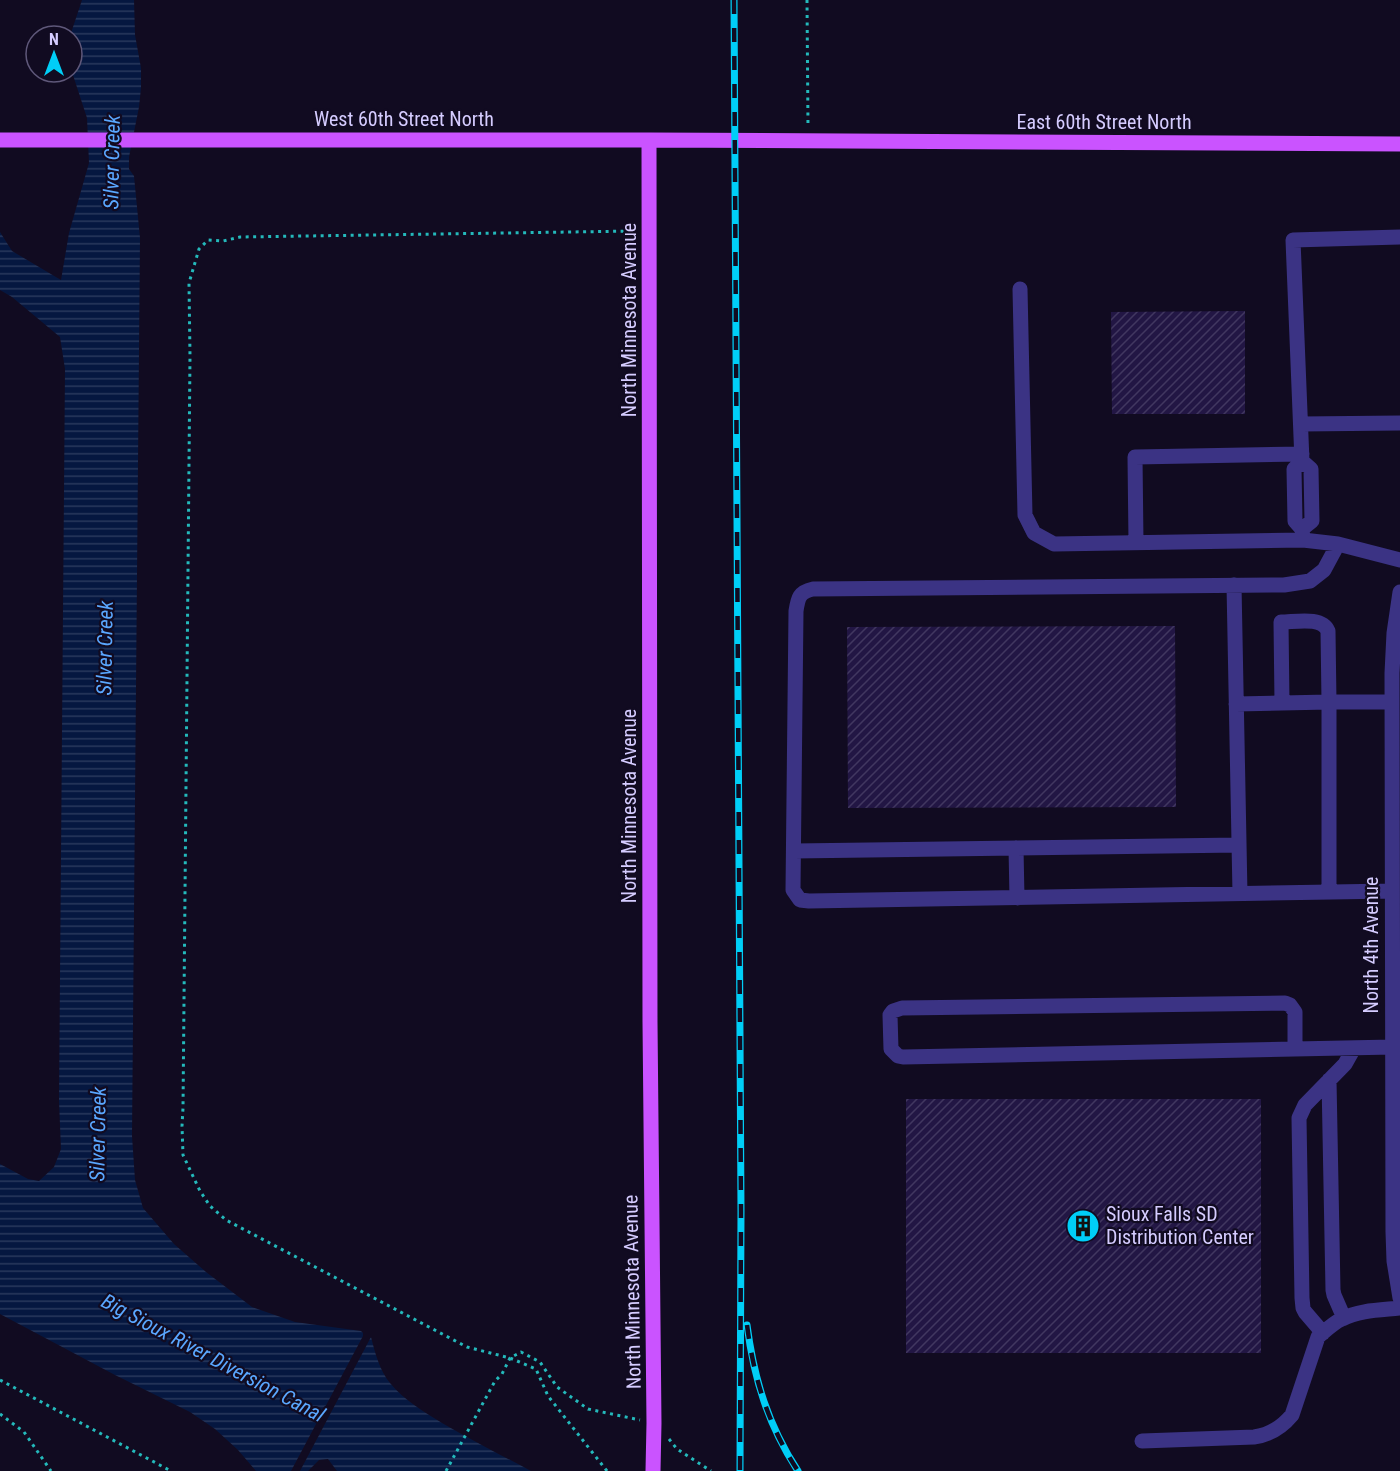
<svg xmlns="http://www.w3.org/2000/svg" width="1400" height="1471" viewBox="0 0 1400 1471" font-family="'Roboto Condensed',sans-serif">
<style>
.water{fill:url(#water-rules)}
.building{fill:url(#building-hatch)}
.lines{fill:none;stroke-linecap:round;stroke-linejoin:round}
.path{stroke:#24b9bb;stroke-width:3;stroke-dasharray:3 4.5;stroke-linecap:butt}
.minor{stroke:#3b3384;stroke-width:15}
.major{stroke:#ca53ff;stroke-width:15}
.rail-casing{stroke:#00cef7;stroke-width:7}
.rail{stroke:#110b21;stroke-width:4.5;stroke-dasharray:14;stroke-linecap:butt}
.labels{text-anchor:middle;dominant-baseline:central;stroke-width:4.5;stroke-linejoin:round;paint-order:stroke}
.street-label{font-size:20px;fill:#d5ccff;stroke:#110b21}
.poi-label{font-size:20px;fill:#d5ccff;stroke:#110b21;text-anchor:start}
.water-label{font-size:21px;font-style:italic;fill:#5aa7ff;stroke:#110b21}
</style>
<defs>
<pattern id="water-rules" width="6" height="5" patternUnits="userSpaceOnUse" patternTransform="scale(1.5)"><rect width="6" height="5" fill="#051740"/><path d="M0 2.5h6" fill="none" stroke="#29385d"/></pattern>
<pattern id="building-hatch" width="6" height="6" patternUnits="userSpaceOnUse" patternTransform="scale(1.5)"><rect width="6" height="6" fill="#221644"/><path d="M-1 1l2-2M0 6l6-6M5 7l2-2" fill="none" stroke="#413760"/></pattern>
</defs>
<rect width="100%" height="100%" fill="#110b21"/>
<path class="water" d="M82,0H134L135,35L141,68V88L139,107L129,157V169L134,176L140,238L132,1136L135,1180L143,1208L174,1244L206,1272L252,1307L295,1322L361,1331L363,1333V1336L291,1471H256L238,1450L215,1429L190,1412L115,1375L0,1314V1164L28,1179L39,1181L54,1167L61,1149L59,1101L65,369L60,337L12,297L0,290V232L12,251L61,280L69,233L89,163L87,118L72,72V36H70Z
M371,1337C375,1353 380,1371 390,1383C404,1400 424,1412 442,1423C471,1440 501,1455 531,1471H337L328,1459L319,1460L308,1471H300Z"/>
<path class="building" d="M1245,311V414H1112L1111,312Z
M1175,626L1176,807L848,808L847,627Z
M906,1099H1261V1353H906Z"/>
<g class="lines">
<path class="path" d="M807,0L808,127
M0,1380L171,1471
M0,1414L24,1432L51,1471
M669,1439L677,1449L711,1471
M446,1471L495,1381L502,1374L510,1358L521,1352L540,1362L557,1387L588,1409L640,1420
M607,1471L548,1396L536,1369L510,1358L467,1347L226,1220L210,1206L200,1191L183,1155L182,1126L183,1108L190,356L189,283L199,249L208,240L223,241L240,237L636,231"/>
<path class="minor" d="M1020,289L1025,515L1034,533L1054,544L1303,540L1338,544L1400,560
M1301,424L1400,423
M1302,461L1294,469L1295,521L1302,529L1303,539
M1302,529L1312,521L1311,469L1302,461L1293,240L1400,237
M1136,542L1135,457L1302,454
M1338,544L1324,570L1310,581L1284,585L813,589C799,592 798,598 796,611L793,890L800,900L809,901L1392,891
M1234,585L1240,894
M1400,592L1394,633L1392,673L1393,1232L1394,1261L1400,1298
M1236,704L1329,702L1328,631C1322,616 1295,622 1281,622L1282,703
M1016,848L1017,898
M794,851L1239,845
M1329,892V702H1392
M1295,1049V1012L1290,1005L1285,1003L902,1008L893,1011L890,1015L891,1049L898,1056L903,1057L1393,1047
M1329,1080L1333,1290L1334,1295L1344,1318
M1323,1333L1305,1312L1303,1308L1302,1298L1299,1118L1305,1105L1345,1064L1354,1048
M1142,1441L1254,1437C1270,1435 1282,1427 1292,1415L1318,1337C1325,1331 1333,1323 1342,1319C1359,1310 1381,1310 1400,1308"/>
<path class="major" d="M0,140H649L1400,144
M649,140L650,1022L654,1423L653,1471"/>
<g class="rail-casing">
<path id="rail" d="M734,0L741,1211L740,1471
M747,1325C754,1379 768,1425 798,1471"/>
</g>
<use href="#rail" class="rail"/>
</g>
<defs>
<g id="building-disc" transform="scale(1.725)"><circle r="9.5" fill="#00cef7" stroke="#110b21"/><path d="M-4-6H4V6H1V3H-1V6H-4ZM-2.5-4.3h1.7v1.8h-1.7ZM.8-4.3h1.7v1.8H.8ZM-2.5-1h1.7V.8h-1.7ZM.8-1h1.7V.8H.8Z" fill="#111"/></g>
</defs>
<g fill-rule="evenodd">
<use href="#building-disc" x="1083" y="1226"/>
</g>
<g class="labels">
<g class="street-label">
<text x="404" y="119">West 60th Street North</text>
<text x="1104" y="122">East 60th Street North</text>
<text transform="translate(629 320) rotate(-90)">North Minnesota Avenue</text>
<text transform="translate(629 806) rotate(-90)">North Minnesota Avenue</text>
<text transform="translate(1371 945) rotate(-90)">North 4th Avenue</text>
<text transform="translate(632 1292) rotate(-91)">North Minnesota Avenue</text>
</g>
<g class="poi-label">
<text x="1106" y="1214">Sioux Falls SD<tspan x="1106" dy="23">Distribution Center</tspan></text>
</g>
<g class="water-label">
<text transform="translate(112 162) rotate(-89)">Silver Creek</text>
<text transform="translate(105 648) rotate(-89)">Silver Creek</text>
<text transform="translate(98 1134) rotate(-89)">Silver Creek</text>
<text transform="translate(213 1358) rotate(28)">Big Sioux River Diversion Canal</text>
</g>
</g>
<g transform="translate(54 54)"><circle r="28" fill="#110b21" stroke="#5f587a" stroke-width="1.5"/>
<path d="M0-4.5L10 22L0 15L-10 22Z" fill="#00cef7"/>
<text y="-9" font-size="16" font-weight="bold" text-anchor="middle" fill="#d5ccff">N</text>
</g>
</svg>
